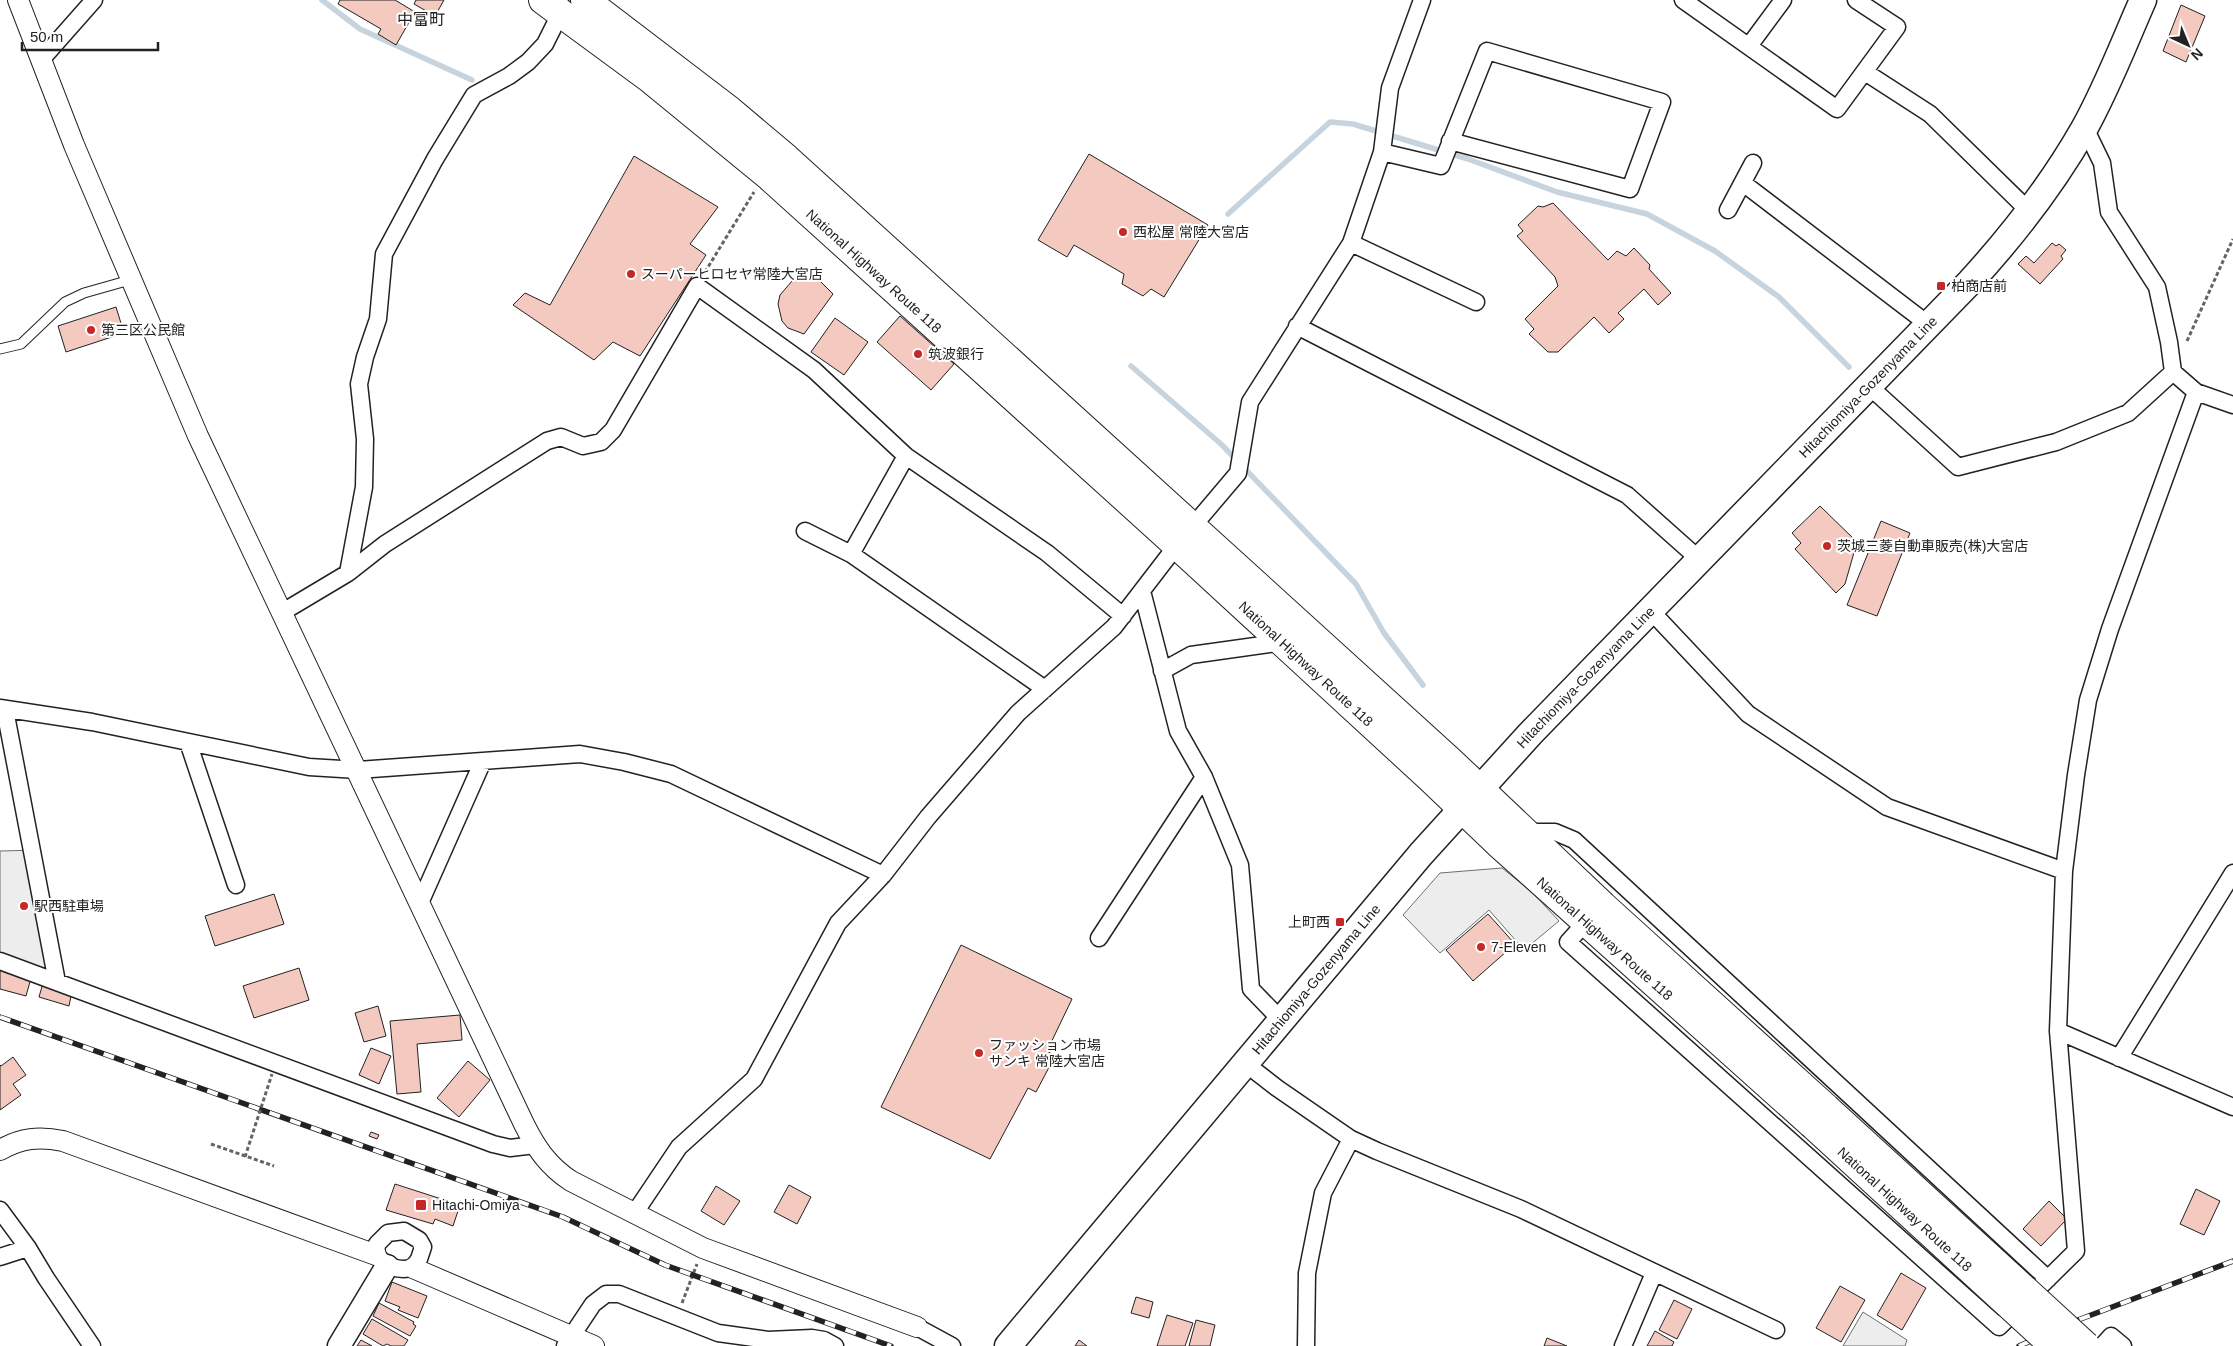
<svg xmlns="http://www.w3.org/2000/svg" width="2233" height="1346" viewBox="0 0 2233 1346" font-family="Arial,'Noto Sans JP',sans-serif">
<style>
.parking{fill:#ededed;stroke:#6f6f6f}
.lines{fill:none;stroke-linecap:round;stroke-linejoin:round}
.stream{stroke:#c7d3dd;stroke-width:5.5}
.building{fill:#f3c9c0;stroke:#222}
.service-casing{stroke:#222;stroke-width:11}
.minor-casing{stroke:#222;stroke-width:19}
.tertiary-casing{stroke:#222;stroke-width:22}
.secondary-casing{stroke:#222;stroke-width:25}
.primary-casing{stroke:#222;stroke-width:29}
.trunk-casing{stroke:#222;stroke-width:30}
.path{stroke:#646464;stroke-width:3;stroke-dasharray:4 2.5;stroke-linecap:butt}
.service{stroke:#fff;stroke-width:9}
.minor{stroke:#fff;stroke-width:16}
.tertiary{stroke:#fff;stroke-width:20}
.secondary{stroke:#fff;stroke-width:22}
.primary{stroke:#fff;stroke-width:26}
.trunk{stroke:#fff;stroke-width:28}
.rail-casing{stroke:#222;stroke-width:5.5}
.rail{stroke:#fff;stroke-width:4;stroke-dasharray:11;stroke-linecap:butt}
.trunk-bridge-casing{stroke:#222;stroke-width:30;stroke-linecap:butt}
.path-bridge{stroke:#646464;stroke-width:3;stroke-dasharray:4 2.5;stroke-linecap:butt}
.trunk-bridge{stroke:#fff;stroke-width:28}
.poi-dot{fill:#c62828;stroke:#fff;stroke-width:2}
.labels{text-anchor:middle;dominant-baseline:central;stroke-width:4;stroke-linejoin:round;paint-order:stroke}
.poi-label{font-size:14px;fill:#222;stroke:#fff;text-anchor:start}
.street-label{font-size:14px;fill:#222;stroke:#fff}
.quarter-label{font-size:16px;fill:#222;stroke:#fff}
</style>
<rect width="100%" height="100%" fill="#fff"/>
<path class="parking" d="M40,850L57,982L0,962V851Z
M1502,868L1532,892L1559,921L1524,950L1489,910L1440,953L1403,915L1440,873Z
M1863,1312L1907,1340L1905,1346H1843Z"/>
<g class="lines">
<path class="stream" d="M322,0L360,29L472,80
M1228,214L1330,122L1353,124L1468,159L1557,192L1647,214L1715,251L1779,297L1849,367
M1131,366L1221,444L1356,584L1384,633L1423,685"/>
</g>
<path class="building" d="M340,0H395L415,12L396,45L378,34L381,29L338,4Z
M416,0H444L435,16L414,4Z
M2181,5L2205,16L2186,62L2163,51Z
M1089,154L1208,225L1164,297L1151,289L1143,296L1122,284L1124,274L1074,245L1067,257L1038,240Z
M634,156L718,207L690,244L706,255L640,356L613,342L594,360L513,305L525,293L550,305Z
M1553,203L1608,260L1617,251L1626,256L1634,248L1650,265L1649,269L1671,293L1658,305L1644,289L1618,313L1624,319L1609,333L1594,317L1558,352H1548L1529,334L1534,329L1525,319L1558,286L1555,277L1517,236L1523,231L1518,225L1538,206L1543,207Z
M2052,243L2056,246L2059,244L2066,250L2061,256L2063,259L2040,284L2018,264L2026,256L2034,263Z
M811,277L820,281L833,294L804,334L788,328L782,321L778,304L780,295L792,281Z
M116,307L124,333L66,352L58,326Z
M900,316L954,364L931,390L877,342Z
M835,318L868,342L844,375L811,352Z
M1820,506L1857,542L1845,584L1836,593L1795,549L1801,543L1792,533Z
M1881,521L1910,533L1877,616L1847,605Z
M274,894L284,924L215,946L205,916Z
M1488,914L1515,944L1473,981L1446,950Z
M961,945L1072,999L1047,1051L1055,1056L1036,1092L1028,1088L990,1159L881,1107Z
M299,968L309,1000L254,1018L243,986Z
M0,969L31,978L26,996L0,989Z
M43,983L72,991L69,1006L39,997Z
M378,1006L386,1036L364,1042L355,1013Z
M460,1015L462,1040L417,1044L421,1092L397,1094L390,1021Z
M371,1048L391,1056L379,1084L359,1075Z
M13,1057L26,1075L13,1084L21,1095L0,1110V1065L1,1066Z
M468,1061L490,1080L459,1117L437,1098Z
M371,1132L379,1135L377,1139L369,1136Z
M395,1184L460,1205L453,1226L435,1219L433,1224L386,1210Z
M789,1185L811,1197L797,1224L774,1212Z
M716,1186L740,1201L724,1225L701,1211Z
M2196,1189L2220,1201L2204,1235L2180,1224Z
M2049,1201L2067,1219L2041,1246L2023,1229Z
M1901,1273L1926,1288L1902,1330L1877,1315Z
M392,1282L427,1296L418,1318L398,1310L400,1307L385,1301Z
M1840,1286L1865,1300L1841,1342L1816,1328Z
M1136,1297L1153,1302L1149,1318L1131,1313Z
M1674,1300L1692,1309L1677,1339L1659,1330Z
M379,1303L414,1322L413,1324L416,1326L410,1336L373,1316Z
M1167,1315L1193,1323L1185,1346H1157Z
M372,1319L408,1340L404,1346H391L387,1344L383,1346L363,1334Z
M1196,1320L1215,1325L1210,1346H1189Z
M1655,1331L1674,1342L1672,1346H1647Z
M1547,1338L1567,1346H1544Z
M361,1340L372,1346H357Z
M1079,1340L1087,1346H1075Z"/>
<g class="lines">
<g class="service-casing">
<path id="service" d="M0,349L21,344L65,302L84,293L130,280"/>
</g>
<g class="minor-casing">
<path id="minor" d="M1683,0L1837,109L1897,27L1856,0
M1749,46L1783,0
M41,60L94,0
M1865,72L1930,114L2030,212
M2085,128L2102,163L2109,212L2157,287L2169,342L2173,372L2196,392L2233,405
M1382,152L1441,166L1487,51L1662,102L1630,189L1450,141
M1743,183L1929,325
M1728,210L1753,163
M1351,243L1476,302
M1297,326L1627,495L1700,560
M1869,386L1958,467L2056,442L2128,413L2173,372
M805,531L851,554L1045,689
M851,554L906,456
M348,573L364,487L365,439L359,384L365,357L378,319L384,254L435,159L474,95L509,76L528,62L545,44L561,12V5
M1142,591L1178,731L1204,777L1240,865L1251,989L1282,1021
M1651,611L1748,714L1887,807L2064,871
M281,613L348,573L385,544L547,441L561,437L583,446L601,442L613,430L697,286L814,370L906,456L1047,553L1123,616
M1162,671L1191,655L1283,642
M0,708L92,722L309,767L358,770L580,754L624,762L671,774L883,875
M5,710L57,982
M188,742L236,885
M1527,832H1555L1574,840L2048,1279
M420,903L483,761
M1586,922L1568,942L1999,1327L2076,1251L2058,1031L2064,871L2076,775L2088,700L2110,629L2196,392
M1099,938L1204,777
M0,961L493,1144L510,1148L535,1145
M2058,1031L2233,1107
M2119,1058L2233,873
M1246,1064L1277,1088L1351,1139L1377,1151L1521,1209L1776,1330
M0,1210L28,1248L46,1278L92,1346
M634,1214L679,1147L754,1079L838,923L883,875L928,817L1018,713L1114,627L1177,545L1238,473L1250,402L1351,243L1382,152L1390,88L1422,0
M404,1231L419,1240L423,1247L419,1259L413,1268C397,1271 387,1267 376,1255L377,1244L388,1233Z
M0,1257L28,1248
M917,1327L952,1346
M565,1346L593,1304L606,1294H619L718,1333L768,1340L812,1338L824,1340L835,1346
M1306,1346L1307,1273L1323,1193L1351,1139
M1623,1346L1654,1273
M2102,1346L2111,1336L2123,1346"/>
</g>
<g class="tertiary-casing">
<path id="tertiary" d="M18,0L74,145L198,436L524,1124C536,1148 548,1166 571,1181L703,1248L917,1327
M0,1150C21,1138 39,1136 63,1141L376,1255
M413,1268L594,1346"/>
</g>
<g class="secondary-casing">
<path id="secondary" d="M339,1346L387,1266"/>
</g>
<g class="primary-casing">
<g id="primary">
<path id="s1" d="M1008,1346L1421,854L1530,734L1970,282C2013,235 2052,185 2084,129C2107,88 2124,43 2143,0"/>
</g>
</g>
<g class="trunk-casing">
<g id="trunk">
<path id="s2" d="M543,0L649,78L770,177L1177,545L1430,778L1498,843L1812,1124"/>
<path d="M585,0L729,110L786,158L1449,760L1603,906L1826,1108"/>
</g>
</g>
<path class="path" d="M705,272L754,192
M2187,341L2233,239
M211,1144L274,1166
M682,1303L697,1264"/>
<use href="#service" class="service"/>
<use href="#minor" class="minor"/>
<use href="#tertiary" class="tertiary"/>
<use href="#secondary" class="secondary"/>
<use href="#primary" class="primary"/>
<use href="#trunk" class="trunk"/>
<g class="rail-casing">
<path id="rail" d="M0,1017L563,1217L665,1265L891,1346
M2019,1346L2078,1320L2233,1261"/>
</g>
<use href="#rail" class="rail"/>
<g class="trunk-bridge-casing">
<g id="trunk-bridge">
<path d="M1826,1108L2086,1346"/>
<path id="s3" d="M1812,1124L2054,1346"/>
</g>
</g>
<path class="path-bridge" d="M245,1157L272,1074"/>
<use href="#trunk-bridge" class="trunk-bridge"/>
</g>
<g class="poi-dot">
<circle cx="1123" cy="232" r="5"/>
<circle cx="631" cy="274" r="5"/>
<rect x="1936" y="281" width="10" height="10" rx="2.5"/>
<circle cx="91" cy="330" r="5"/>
<circle cx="918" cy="354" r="5"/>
<circle cx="1827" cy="546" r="5"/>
<circle cx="24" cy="906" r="5"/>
<rect x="1335" y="917" width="10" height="10" rx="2.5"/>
<circle cx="1481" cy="947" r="5"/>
<circle cx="979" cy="1053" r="5"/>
<rect x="415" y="1199" width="12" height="12" rx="2.5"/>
</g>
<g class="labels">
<g class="poi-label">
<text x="1133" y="232">西松屋 常陸大宮店</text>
<text x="641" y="274">スーパーヒロセヤ常陸大宮店</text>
<text x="1951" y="286">柏商店前</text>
<text x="101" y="330">第三区公民館</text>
<text x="928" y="354">筑波銀行</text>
<text x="1837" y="546">茨城三菱自動車販売(株)大宮店</text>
<text x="34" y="906">駅西駐車場</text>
<text x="1330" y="922" text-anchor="end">上町西</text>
<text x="1491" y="947">7-Eleven</text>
<text x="989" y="1045">ファッション市場<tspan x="989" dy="16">サンキ 常陸大宮店</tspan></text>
<text x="432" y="1205">Hitachi-Omiya</text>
</g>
<g class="street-label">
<text stroke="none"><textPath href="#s2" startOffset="428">National Highway Route 118</textPath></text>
<text stroke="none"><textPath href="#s1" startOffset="1289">Hitachiomiya-Gozenyama Line</textPath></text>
<text stroke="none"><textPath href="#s2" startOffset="1012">National Highway Route 118</textPath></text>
<text stroke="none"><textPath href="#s1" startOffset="884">Hitachiomiya-Gozenyama Line</textPath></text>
<text stroke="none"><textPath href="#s2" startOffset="1418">National Highway Route 118</textPath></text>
<text stroke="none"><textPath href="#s1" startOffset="479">Hitachiomiya-Gozenyama Line</textPath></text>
<text stroke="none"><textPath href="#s3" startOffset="126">National Highway Route 118</textPath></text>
</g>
<g class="quarter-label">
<text x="421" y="19">中富町</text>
</g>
</g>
<g transform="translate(2188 45) rotate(136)" stroke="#ffffff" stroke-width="4" paint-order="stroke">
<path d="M0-4L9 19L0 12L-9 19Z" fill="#222222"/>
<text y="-8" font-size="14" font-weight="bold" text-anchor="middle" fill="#222222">N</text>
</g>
<path d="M22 42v8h136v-8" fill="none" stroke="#222222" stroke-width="2.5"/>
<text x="30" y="42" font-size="15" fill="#222222" stroke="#ffffff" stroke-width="4" paint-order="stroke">50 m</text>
</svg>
